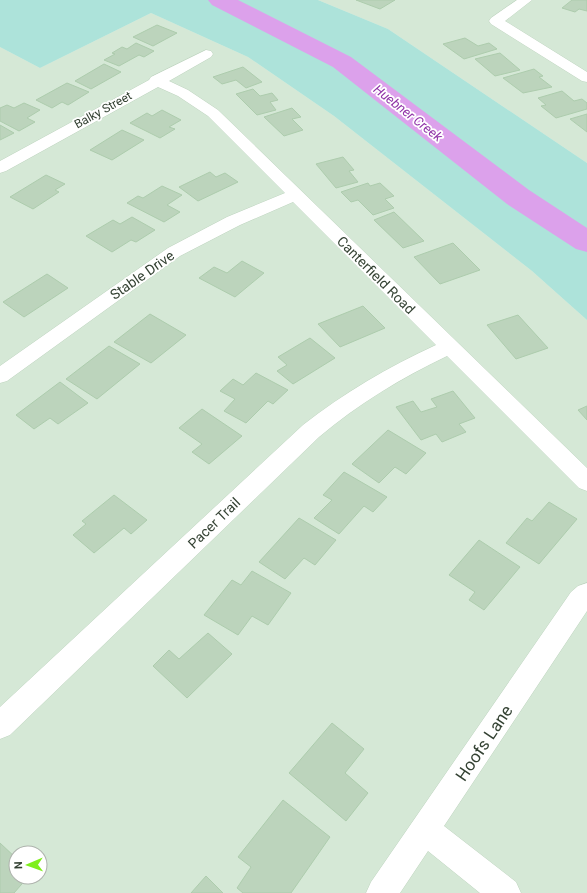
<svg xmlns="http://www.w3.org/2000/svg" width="587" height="893" viewBox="0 0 587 893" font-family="Roboto,sans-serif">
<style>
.residential{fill:#d5e8d6;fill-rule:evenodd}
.green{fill:#ade3da}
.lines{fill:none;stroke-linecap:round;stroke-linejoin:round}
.river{fill:#dca1eb;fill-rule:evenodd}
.building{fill:#bcd4bc;stroke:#adccad}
.minor-casing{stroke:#bdd3be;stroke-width:1}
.minor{fill:#fff;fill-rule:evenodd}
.labels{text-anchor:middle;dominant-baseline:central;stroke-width:3.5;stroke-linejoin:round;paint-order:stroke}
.far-street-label{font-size:12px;fill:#344233;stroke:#fff}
.far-water-label{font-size:13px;font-style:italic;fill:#9033a7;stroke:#fff}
.street-label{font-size:14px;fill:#344233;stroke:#fff}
.near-street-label{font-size:17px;fill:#344233;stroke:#fff}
</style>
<rect width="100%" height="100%" fill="#e3f0e4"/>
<path class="residential" d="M318,0H587V163L388,29Z
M151,13L248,57L334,116L532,271L587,320V893H0V47L40,68ZM16,853H40V877H16Z"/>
<path class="green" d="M0,0H318L388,29L587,163V320L532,271L334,116L248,57L151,13L40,68L0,47Z"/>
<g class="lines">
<path class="river" d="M208,0H238L351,57L529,190L587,228V252L576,249L507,204L333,67L212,5Z"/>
</g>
<path class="building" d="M356,0H395L380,9Z
M572,0H587V11L579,9L575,12L562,8Z
M157,25L177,33L153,46L133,37Z
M465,38L478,46L489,43L497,49L464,59L443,44Z
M136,43L154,51L144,57L139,55L119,66L104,60L115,54L112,53L122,47L127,49Z
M500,53L520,70L495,76L475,59Z
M104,64L121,72L91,89L75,81Z
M243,67L262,82L246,88L236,80L222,84L213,77Z
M534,69L543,76L539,77L552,87L523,93L503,78Z
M67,83L89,92L68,105L62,102L52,108L36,100Z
M253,89L260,96L272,93L278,100L270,102L276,110L257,115L236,94Z
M562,91L574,101L582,99L587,103V109L556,118L541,106L546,105L538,98Z
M24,103L40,110L27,118L35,122L19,131L0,121V108L7,105L14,108Z
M292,108L301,117L292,119L303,130L284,136L264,117Z
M162,110L181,120L169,127L175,129L160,138L130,123L147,113L152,116Z
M587,114V132L570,119Z
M0,125L14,133L0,140Z
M122,130L144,140L112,160L90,150Z
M343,157L354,170L349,171L358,182L336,188L316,164Z
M210,172L216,177L225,173L238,182L198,201L179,187Z
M46,175L65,184L55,190L59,192L33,209L10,197Z
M368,183L370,186L380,183L394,196L385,199L394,208L373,215L358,200L351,202L341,192Z
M162,186L182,195L167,205L180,212L164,222L127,203L138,196L143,198Z
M394,212L424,241L403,248L374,220Z
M132,217L155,230L136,242L131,240L112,252L86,236L113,220L120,224Z
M453,243L480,270L440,284L414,257Z
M242,261L264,273L235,297L199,278L214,267L227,273Z
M47,274L68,288L24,317L3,302Z
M363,306L385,328L340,347L318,324Z
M150,314L186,335L151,363L114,342Z
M518,315L548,348L516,359L487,325Z
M310,338L335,358L293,384L277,371L287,365L278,357Z
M109,346L140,364L97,399L66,379Z
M256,373L288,390L273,404L268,401L246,423L224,411L235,399L220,391L233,379L243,385Z
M60,382L88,403L58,424L50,418L34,429L16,415Z
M453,391L475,418L459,424L466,432L442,442L436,434L421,440L396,407L413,401L421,412L437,407L431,399Z
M587,406V420L578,410Z
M202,409L242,436L209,464L192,452L202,444L179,428Z
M388,430L426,453L406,474L395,467L379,483L352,464Z
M344,472L387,497L373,512L364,506L339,534L314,518L332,500L323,495Z
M114,495L147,520L131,534L124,528L94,553L73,535L86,524L82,521Z
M549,502L577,519L539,564L506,543L527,518L532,521Z
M299,518L336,540L315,565L304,558L285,579L259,562Z
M479,540L520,567L484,610L469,600L475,592L449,575Z
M252,571L291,593L268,625L252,616L238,635L204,615L232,580L241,585Z
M208,633L232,654L187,698L153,666L169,650L179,659Z
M332,723L364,749L345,773L368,793L346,821L289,773Z
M283,800L330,837L291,893H243L237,888L251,867L238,857Z
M0,843L16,858V877H28L14,893H0Z
M206,876L223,893H191Z"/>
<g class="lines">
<g class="minor-casing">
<path id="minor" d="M517,0H532L505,21L587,72V82L582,81L491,24L489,21L491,18Z
M206,50L211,51L213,54L211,57L169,81L188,90L218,110L587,468V491L579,488L447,356C401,378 358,404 319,437L10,735L0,739V707L303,425C344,393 388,367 436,345L293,202L240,225L180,256L7,381L0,383V366L168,248L227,217L285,193L208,116L178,96L158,87L6,171L0,173V161L149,80L151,77Z
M587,583V611L444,826L516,882L521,893H480L428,851L400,893H366L371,882L571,592L578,586Z"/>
</g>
<use href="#minor" class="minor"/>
</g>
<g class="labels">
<g class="far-street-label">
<text transform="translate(103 110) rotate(-29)">Balky Street</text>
</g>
<g class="far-water-label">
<text transform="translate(408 113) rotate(38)">Huebner Creek</text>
</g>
<g class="street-label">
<text transform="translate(142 275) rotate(-35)">Stable Drive</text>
<text transform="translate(376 275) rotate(45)">Canterfield Road</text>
<text transform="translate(214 523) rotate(-44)">Pacer Trail</text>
</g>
<g class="near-street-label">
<text transform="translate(484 743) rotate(-56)">Hoofs Lane</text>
</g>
</g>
<g transform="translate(28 865) rotate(268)"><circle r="19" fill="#ffffff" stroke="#aeb3ad"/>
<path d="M0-3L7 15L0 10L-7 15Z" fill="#7fef1b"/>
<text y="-6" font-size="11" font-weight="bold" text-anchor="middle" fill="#344233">N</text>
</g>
</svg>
